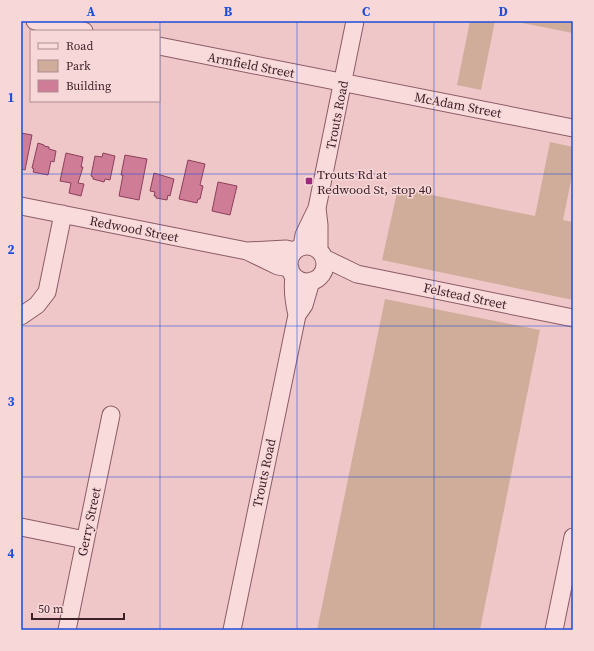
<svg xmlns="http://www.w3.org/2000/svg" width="594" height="651" viewBox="0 0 594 651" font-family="'Source Serif 4',serif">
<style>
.green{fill:#cfad9a}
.building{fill:#cf7c97;stroke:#8c405b}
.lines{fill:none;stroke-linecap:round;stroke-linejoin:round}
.minor-casing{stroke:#8c5b66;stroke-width:19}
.minor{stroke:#fadbdc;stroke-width:17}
.grid{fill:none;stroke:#1d4ed8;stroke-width:1;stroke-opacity:0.55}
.poi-dot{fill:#9d2a80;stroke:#f7d7d8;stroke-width:1.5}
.labels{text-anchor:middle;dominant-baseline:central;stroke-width:3;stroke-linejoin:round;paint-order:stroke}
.street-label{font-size:13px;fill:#3c1f27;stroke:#f7d7d8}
.poi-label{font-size:13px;fill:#3c1f27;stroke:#f7d7d8;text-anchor:start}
.neatline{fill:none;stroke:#1d4ed8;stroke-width:1.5}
.grid-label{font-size:13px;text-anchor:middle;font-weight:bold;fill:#1d4ed8}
</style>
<rect width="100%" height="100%" fill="#f0c7c9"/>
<path class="green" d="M470,21H495L481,90L457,85Z
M512,21H573V33Z
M550,142L573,147V171L563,220L573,222V300L382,260L398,188L535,216Z
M385,299L540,330L480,630H317Z"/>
<path class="building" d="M21,133L32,135L25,170L21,169Z
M38,143L44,145V146L49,147V149L56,151L54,162L51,161L48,175L33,172L34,169L32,168Z
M66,153L83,157L81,167H83L78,183L84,184L81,196L69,193L71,183L60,181Z
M103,153L115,156L110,180L105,179L104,182L93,179V177L91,176L95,156L102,157Z
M125,155L147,159L139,200L119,196L123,175H121Z
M188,160L205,164L200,185L203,186L200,199H198L197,203L179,199Z
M154,173L174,179L170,196L168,195L167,200L156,198V196H154L155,192L150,191Z
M218,182L237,186L230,215L212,211Z"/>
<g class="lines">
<g class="minor-casing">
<path id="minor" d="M35,21L84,31
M159,46L573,128
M21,206L247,251L278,266L290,268
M317,208L319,225V250
M302,246L304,235L317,208L355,21
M289 264a18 18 0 1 1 36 0a18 18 0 1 1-36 0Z
M247,251L286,249L294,251
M324,258L357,274L573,318
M294,277C292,290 294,302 297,315
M21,316L37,305L47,292L63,214
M21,527L85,540
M67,630L111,415
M232,630L297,315L304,305L311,281
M554,630L573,537"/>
</g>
<use href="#minor" class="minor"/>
</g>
<path class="grid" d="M160,21V630M297,21V630M434,21V630M21,174H573M21,326H573M21,477H573"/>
<rect class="poi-dot" x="305" y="177" width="8" height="8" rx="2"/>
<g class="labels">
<g class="street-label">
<text transform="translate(251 65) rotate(11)">Armfield Street</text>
<text transform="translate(458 105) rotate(11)">McAdam Street</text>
<text transform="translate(337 115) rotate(-79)">Trouts Road</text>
<text transform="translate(134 229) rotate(11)">Redwood Street</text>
<text transform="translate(465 296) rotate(12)">Felstead Street</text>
<text transform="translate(264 473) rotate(-78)">Trouts Road</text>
<text transform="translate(89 522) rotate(-78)">Gerry Street</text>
</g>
<g class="poi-label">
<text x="317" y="174">Trouts Rd at<tspan x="317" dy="15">Redwood St, stop 40</tspan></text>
</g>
</g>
<rect width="594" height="651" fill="none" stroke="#f7d7d8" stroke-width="44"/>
<rect x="30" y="30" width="130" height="72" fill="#f7d7d8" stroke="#ac8d91"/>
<rect x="38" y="43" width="20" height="6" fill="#fadbdc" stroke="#ac8d91"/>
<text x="66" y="50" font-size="12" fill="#3c1f27">Road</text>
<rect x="38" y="60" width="20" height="12" fill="#cfad9a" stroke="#ac8d91"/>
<text x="66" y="70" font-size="12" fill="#3c1f27">Park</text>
<rect x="38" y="80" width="20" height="12" fill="#cf7c97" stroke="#ac8d91"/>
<text x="66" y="90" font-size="12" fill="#3c1f27">Building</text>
<path d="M32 613v6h92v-6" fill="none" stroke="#3c1f27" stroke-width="2"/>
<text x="38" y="613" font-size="12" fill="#3c1f27" stroke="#f7d7d8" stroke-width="3" paint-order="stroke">50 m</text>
<rect x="22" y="22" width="550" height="607" class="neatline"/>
<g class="grid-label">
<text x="91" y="16">A</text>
<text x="228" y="16">B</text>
<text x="366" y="16">C</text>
<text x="503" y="16">D</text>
<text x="11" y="102">1</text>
<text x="11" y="254">2</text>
<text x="11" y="406">3</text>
<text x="11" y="558">4</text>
</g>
</svg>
